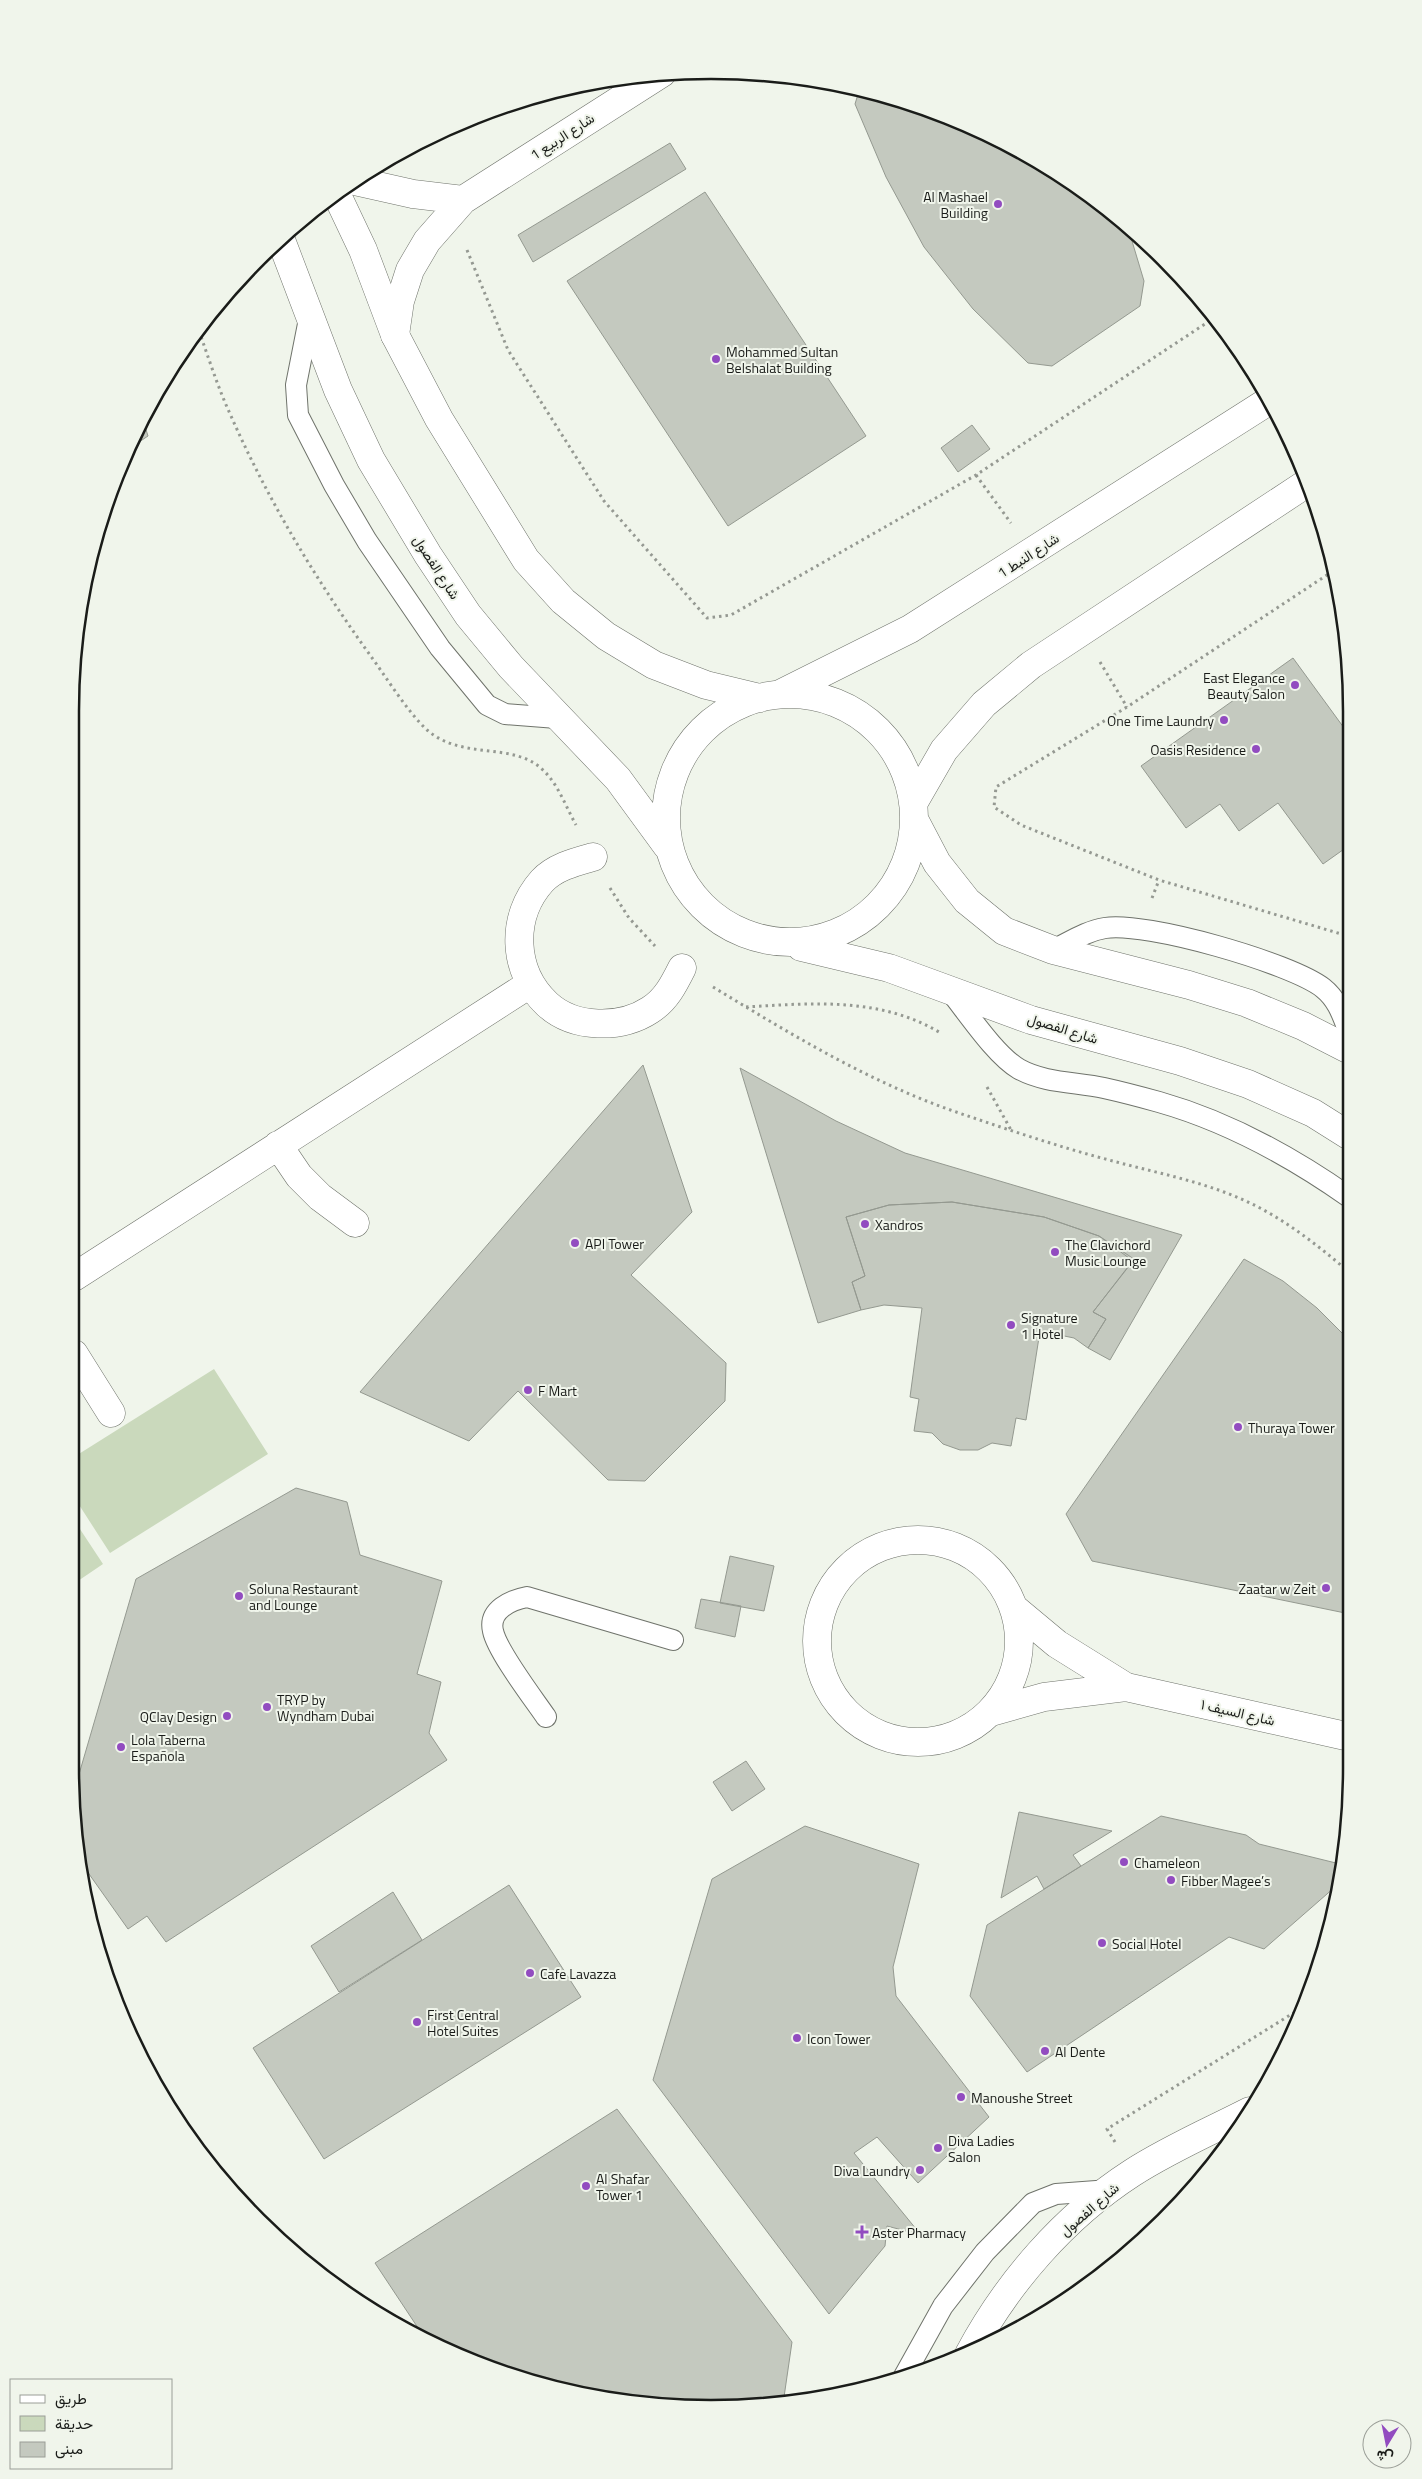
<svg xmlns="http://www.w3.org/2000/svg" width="1422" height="2479" viewBox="0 0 1422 2479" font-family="'Titillium Web',Vazirmatn,sans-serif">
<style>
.green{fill:#cad9bc}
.building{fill:#c4c9bf;stroke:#949990}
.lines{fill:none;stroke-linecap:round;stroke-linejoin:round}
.service-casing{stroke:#6f736b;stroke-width:22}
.pedestrian-casing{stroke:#6f736b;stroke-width:29}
.minor-casing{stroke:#6f736b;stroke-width:29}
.tertiary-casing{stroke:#6f736b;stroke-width:29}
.path{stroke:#959992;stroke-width:3;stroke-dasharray:2.5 4;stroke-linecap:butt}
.service{stroke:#fff;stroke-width:20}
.pedestrian{stroke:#fff;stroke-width:28}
.minor{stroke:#fff;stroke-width:28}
.tertiary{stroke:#fff;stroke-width:28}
.poi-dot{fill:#924cc0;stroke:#f0f5eb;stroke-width:2}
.labels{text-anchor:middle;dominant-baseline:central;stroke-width:4;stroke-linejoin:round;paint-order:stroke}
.street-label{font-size:14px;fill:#1a1c19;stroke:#f0f5eb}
.poi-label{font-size:14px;fill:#1a1c19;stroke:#f0f5eb;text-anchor:start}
.rim{fill:none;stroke:#1a1c19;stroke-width:2.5}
</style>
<rect width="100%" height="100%" fill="#f0f5eb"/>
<path class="green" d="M214,1369L268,1454L110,1553L74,1497V1457Z
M74,1520L103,1564L75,1583Z"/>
<path class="building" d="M859,91L917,104L1032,156L1129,231L1144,281L1140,306L1052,366L1028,363L973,309L924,247L886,177L855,104Z
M670,143L686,169L533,262L518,235Z
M705,192L866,436L728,526L567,281Z
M143,420L148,436L130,448Z
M972,425L990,449L958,472L941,448Z
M1293,658L1347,732V847L1323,864L1278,803L1239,831L1220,804L1186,828L1141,766Z
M643,1065L692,1212L631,1275L726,1363L725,1401L645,1481L608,1480L518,1391L469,1441L360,1392Z
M740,1068L836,1121L905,1153L1182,1235L1110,1360L1088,1348L1106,1319L1093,1312L1133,1261L1099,1236L1044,1217L952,1202L889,1205L846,1217L865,1276L852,1282L861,1310L818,1323Z
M952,1202L1044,1217L1099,1236L1134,1259L1093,1312L1106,1319L1088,1348L1074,1338L1040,1331L1026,1420L1016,1418L1011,1446L992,1443L978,1450H960L943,1444L932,1433L914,1431L919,1399L910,1397L922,1308L884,1305L861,1310L852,1282L865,1276L846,1217L889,1205Z
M1244,1259L1283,1281L1317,1308L1349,1340L1350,1614L1092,1561L1066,1514Z
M296,1488L347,1502L360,1555L442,1581L417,1674L441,1682L429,1733L447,1760L166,1942L147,1916L128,1929L77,1857L75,1788L136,1579Z
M730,1556L774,1566L764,1611L720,1603Z
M701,1599L741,1606L735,1637L695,1628Z
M746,1761L765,1789L732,1811L713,1782Z
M1019,1812L1112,1831L1073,1855L1081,1866L1044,1889L1037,1876L1001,1898Z
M1161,1816L1246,1835L1259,1844L1340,1864L1335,1887L1264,1949L1229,1937L1027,2072L970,1996L987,1925Z
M805,1826L919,1864L893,1967L896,1996L989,2117L918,2183L877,2137L854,2153L921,2235L887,2226L885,2246L829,2314L653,2080L712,1879Z
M509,1885L581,1997L324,2159L253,2048Z
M393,1892L422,1940L339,1992L311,1946Z
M617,2109L792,2342L783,2404L753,2408L628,2404L545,2387L428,2343L375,2263Z"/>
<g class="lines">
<g class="service-casing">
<path id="service" d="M309,319L296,385L298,415L334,485L367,541L440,648L487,705L505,714L557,718
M1053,950C1070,942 1086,931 1105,928C1145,921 1291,963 1323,988C1337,999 1342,1014 1348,1030
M949,990C967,1012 995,1055 1019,1069C1044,1083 1076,1082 1104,1088C1122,1092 1141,1097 1159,1102C1226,1121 1292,1157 1349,1197
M546,1717C533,1698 497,1651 493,1631C488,1610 511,1600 527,1597L673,1640
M904,2376L943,2306L985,2252L1033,2203L1056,2194L1110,2190"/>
</g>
<g class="pedestrian-casing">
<path id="pedestrian" d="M593,857C575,862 555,867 542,881C510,917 512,971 547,1004C574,1029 621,1029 650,1010C666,1000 674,984 682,968
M278,1145L299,1176L320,1197L355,1223
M74,1277L530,984
M74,1354L111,1413"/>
</g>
<g class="minor-casing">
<path id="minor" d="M355,181L413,194L463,200
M395,335L400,301L410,270L427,241L463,200L662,73
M817 1641a101 101 0 1 1 202 0a101 101 0 1 1-202 0Z
M1015,1609L1057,1644L1126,1687L1350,1737
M991,1712L1044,1697L1126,1687"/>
</g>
<g class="tertiary-casing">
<path id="tertiary" d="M336,193L363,250L395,335L439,419L526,560L563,601L606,636L654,665L706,685L760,698
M281,240L338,390L371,460L428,555L468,615L511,667L618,779L667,846
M780,694L910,629L1267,402
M666 818a124 124 0 1 1 248 0a124 124 0 1 1-248 0Z
M914,802L944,750L984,704L1031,665L1307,483
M915,821L937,863L967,901L1004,931L1053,950L1189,985L1247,1003L1303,1026L1348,1049
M801,947L889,968L1031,1020L1180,1061L1248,1084L1313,1113L1348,1135
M969,2354C1007,2283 1064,2217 1132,2173C1169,2149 1211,2131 1250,2111"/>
</g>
<path class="path" d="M467,250L508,350L604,501L707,618L731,615L976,475L1214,318
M199,331C209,359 218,388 231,416C268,500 316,580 370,655C386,677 407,711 427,730C463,761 513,741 543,770C558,784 566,807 576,825
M976,475L1011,523
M1333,571L1127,707L996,787L994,807L1021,825L1159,880L1348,936
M1100,662L1127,707
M610,888L629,918L655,946
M1152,898L1159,880
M713,987C794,1036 874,1085 965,1115C1012,1131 1060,1147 1109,1160C1160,1174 1213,1183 1260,1208C1292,1225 1321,1248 1349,1272
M746,1007C813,1003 879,997 939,1032
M987,1087L1011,1130
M1115,2142L1107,2129L1303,2007"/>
<use href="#service" class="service"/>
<use href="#pedestrian" class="pedestrian"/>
<use href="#minor" class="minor"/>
<use href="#tertiary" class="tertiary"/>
</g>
<g class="poi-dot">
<circle cx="998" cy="204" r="5"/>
<circle cx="716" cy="359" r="5"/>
<circle cx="1295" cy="685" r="5"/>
<circle cx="1224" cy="720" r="5"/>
<circle cx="1256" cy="749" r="5"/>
<circle cx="865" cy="1224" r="5"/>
<circle cx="575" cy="1243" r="5"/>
<circle cx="1055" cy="1252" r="5"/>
<circle cx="1011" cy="1325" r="5"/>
<circle cx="528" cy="1390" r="5"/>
<circle cx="1238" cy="1427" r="5"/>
<circle cx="1326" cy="1588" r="5"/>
<circle cx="239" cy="1596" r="5"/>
<circle cx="267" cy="1707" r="5"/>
<circle cx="227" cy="1716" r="5"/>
<circle cx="121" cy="1747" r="5"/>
<circle cx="1124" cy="1862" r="5"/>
<circle cx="1171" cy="1880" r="5"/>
<circle cx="1102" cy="1943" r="5"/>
<circle cx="530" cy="1973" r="5"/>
<circle cx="417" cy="2022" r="5"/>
<circle cx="797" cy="2038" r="5"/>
<circle cx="1045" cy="2051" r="5"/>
<circle cx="961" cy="2097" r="5"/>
<circle cx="938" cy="2148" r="5"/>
<circle cx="920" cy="2170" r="5"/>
<circle cx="586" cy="2186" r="5"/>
<path d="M859.5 2224.5h5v5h5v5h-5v5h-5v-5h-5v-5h5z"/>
</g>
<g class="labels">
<g class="street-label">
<text transform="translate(562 136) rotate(-33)">شارع الربيع 1</text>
<text transform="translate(1028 555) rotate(-33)">شارع النبط 1</text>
<text transform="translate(437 567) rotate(57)">شارع الفصول</text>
<text transform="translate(1063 1028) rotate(17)">شارع الفصول</text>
<text transform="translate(1238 1712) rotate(13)">شارع السيف ١</text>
<text transform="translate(1089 2209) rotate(-41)">شارع الفصول</text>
</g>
<g class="poi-label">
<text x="988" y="196" text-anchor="end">Al Mashael<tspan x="988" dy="16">Building</tspan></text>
<text x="726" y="351">Mohammed Sultan<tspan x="726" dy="16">Belshalat Building</tspan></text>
<text x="1285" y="677" text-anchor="end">East Elegance<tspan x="1285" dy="16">Beauty Salon</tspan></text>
<text x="1214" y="720" text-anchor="end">One Time Laundry</text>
<text x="1246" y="749" text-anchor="end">Oasis Residence</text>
<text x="875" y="1224">Xandros</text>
<text x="585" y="1243">API Tower</text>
<text x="1065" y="1244">The Clavichord<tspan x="1065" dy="16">Music Lounge</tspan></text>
<text x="1021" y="1317">Signature<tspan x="1021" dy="16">1 Hotel</tspan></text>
<text x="538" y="1390">F Mart</text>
<text x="1248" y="1427">Thuraya Tower</text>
<text x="249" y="1588">Soluna Restaurant<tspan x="249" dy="16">and Lounge</tspan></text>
<text x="1316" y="1588" text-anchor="end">Zaatar w Zeit</text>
<text x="277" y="1699">TRYP by<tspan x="277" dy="16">Wyndham Dubai</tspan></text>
<text x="217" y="1716" text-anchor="end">QClay Design</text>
<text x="131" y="1739">Lola Taberna<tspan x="131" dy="16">Española</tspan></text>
<text x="1134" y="1862">Chameleon</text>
<text x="1181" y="1880">Fibber Magee’s</text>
<text x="1112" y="1943">Social Hotel</text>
<text x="540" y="1973">Cafe Lavazza</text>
<text x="427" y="2014">First Central<tspan x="427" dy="16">Hotel Suites</tspan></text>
<text x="807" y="2038">Icon Tower</text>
<text x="1055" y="2051">Al Dente</text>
<text x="971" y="2097">Manoushe Street</text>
<text x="948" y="2140">Diva Ladies<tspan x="948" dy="16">Salon</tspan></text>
<text x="910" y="2170" text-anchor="end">Diva Laundry</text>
<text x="596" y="2178">Al Shafar<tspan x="596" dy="16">Tower 1</tspan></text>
<text x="872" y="2232">Aster Pharmacy</text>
</g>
</g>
<path d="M0 0H1422V2479H0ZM711 79H711A632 632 0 0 1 1343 711V1768A632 632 0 0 1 711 2400H711A632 632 0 0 1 79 1768V711A632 632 0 0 1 711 79Z" fill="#f0f5eb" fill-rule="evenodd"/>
<path class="rim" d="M711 79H711A632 632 0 0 1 1343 711V1768A632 632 0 0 1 711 2400H711A632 632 0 0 1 79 1768V711A632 632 0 0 1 711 79Z"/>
<rect x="10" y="2379" width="162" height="90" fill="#f0f5eb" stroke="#9a9e97"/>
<rect x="20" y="2395" width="25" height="8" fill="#ffffff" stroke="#9a9e97"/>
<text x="55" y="2404" font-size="15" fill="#1a1c19">طريق</text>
<rect x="20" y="2416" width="25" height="15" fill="#cad9bc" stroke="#9a9e97"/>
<text x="55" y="2429" font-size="15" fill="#1a1c19">حديقة</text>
<rect x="20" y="2442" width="25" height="15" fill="#c4c9bf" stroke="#9a9e97"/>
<text x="55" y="2454" font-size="15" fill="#1a1c19">مبنى</text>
<g transform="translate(1387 2444) rotate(190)"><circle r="24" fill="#f0f5eb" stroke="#9a9e97"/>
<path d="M0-4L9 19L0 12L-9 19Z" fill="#924cc0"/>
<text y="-8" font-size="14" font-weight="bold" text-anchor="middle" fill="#1a1c19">ش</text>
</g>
</svg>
